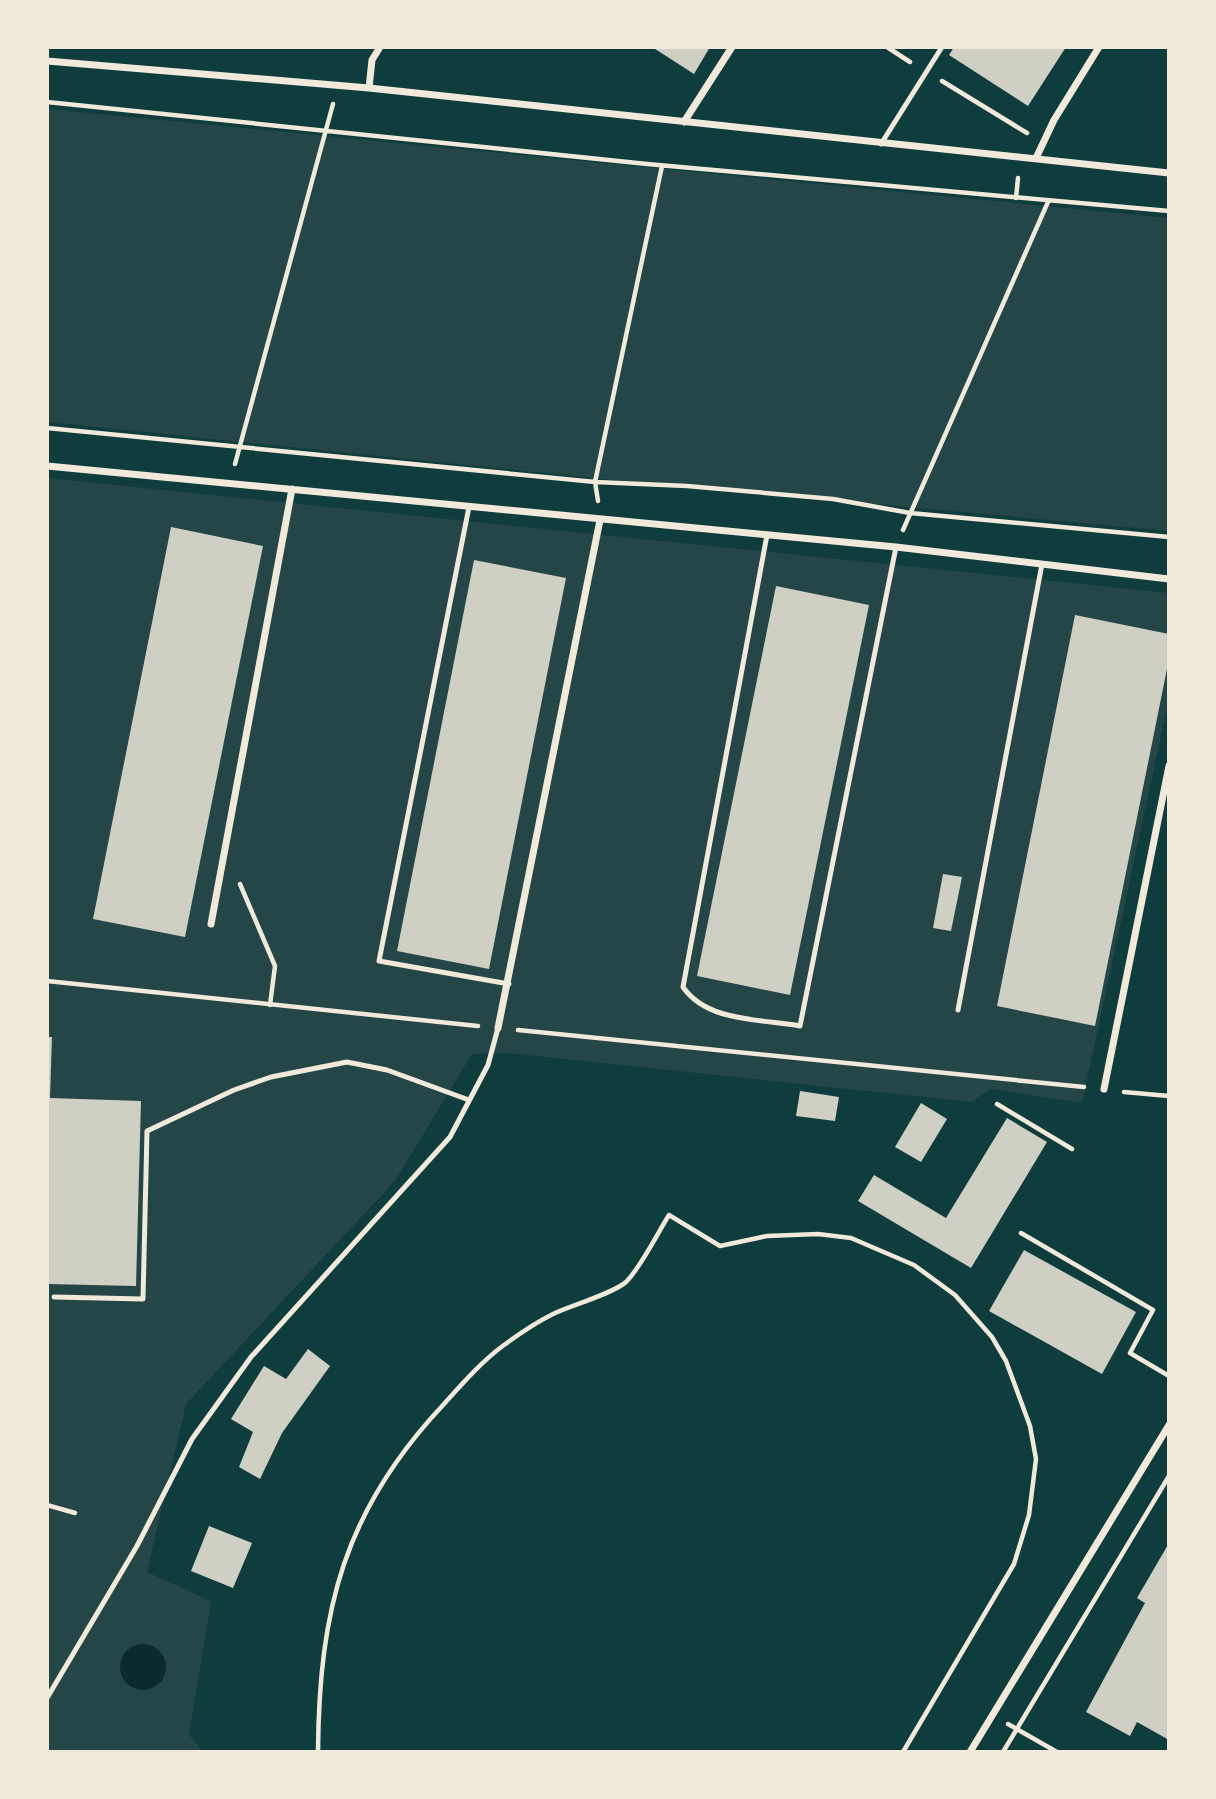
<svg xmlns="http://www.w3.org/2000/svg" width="1216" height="1799" viewBox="0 0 1216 1799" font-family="'Nunito Sans',sans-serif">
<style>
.green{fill:#244646}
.water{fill:#0a2a2b}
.building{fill:#cfcfc3}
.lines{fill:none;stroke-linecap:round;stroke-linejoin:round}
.path{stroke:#f1e9da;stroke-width:4.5}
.service{stroke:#f1e9da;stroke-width:5}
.minor{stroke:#f1e9da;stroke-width:7}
</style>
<rect width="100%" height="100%" fill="#0f3d3e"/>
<path class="green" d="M47,109L1169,218V531L593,478L47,422Z
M47,478L1169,593V698L1082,1103L991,1089L971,1102L508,1053L472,1054L395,1181L186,1404L147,1572L211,1601L189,1735L203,1752H47Z"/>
<path class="water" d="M120 1667a23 23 0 1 1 46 0a23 23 0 1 1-46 0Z"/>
<path class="building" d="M652,47H710L694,74Z
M954,47H1066L1028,106L949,55Z
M171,527L263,546L185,937L93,919Z
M474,560L566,578L489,969L397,951Z
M776,586L869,605L790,995L697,976Z
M1075,615L1169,634V659L1095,1026L997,1006Z
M943,874L962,877L951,931L933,928Z
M47,1037H52L50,1098L141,1101L136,1286L47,1284Z
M800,1091L839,1097L835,1121L796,1116Z
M921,1103L947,1119L921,1162L895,1147Z
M1007,1118L1047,1142L971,1268L858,1201L874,1175L946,1218Z
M1024,1250L1136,1312L1102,1374L989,1311Z
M308,1349L330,1366L282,1433L260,1479L239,1467L253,1432L231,1419L264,1366L286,1379Z
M209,1526L252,1543L233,1588L191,1571Z
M1169,1543V1740L1137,1722L1130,1736L1086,1712L1145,1603L1137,1598Z"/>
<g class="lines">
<path class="path" d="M887,47L910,62
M942,81L1027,133
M47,102L647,164L1169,211
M1016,198L1018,178
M47,428L595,482L687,486L833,499L910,513L1169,537
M235,464L333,104
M598,501L595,482L662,166
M903,530L1048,202
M240,884L275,966L270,1005
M47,981L478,1026
M518,1030L1084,1087
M1124,1092L1169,1096
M997,1104L1072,1149
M1021,1233L1153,1310L1130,1353L1169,1376
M47,1505L75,1513
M1008,1724L1057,1752
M318,1752C319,1610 344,1510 444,1404C462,1384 482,1361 504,1345C519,1334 537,1322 553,1314C570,1306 614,1293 626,1282C641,1267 657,1234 669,1215L720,1246L767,1236L818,1234L851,1238L914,1265L955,1295L992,1337L1006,1361L1030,1426L1036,1459L1029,1515L1014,1564L903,1752
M1003,1752L1169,1476"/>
<path class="service" d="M881,144L942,47
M469,507L379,961L509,984
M767,535L683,987C707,1022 760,1019 800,1026L896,547
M958,1010L1042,564
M54,1297L143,1299L147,1131L234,1090L271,1077L347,1062L387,1070L469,1100
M47,1698L137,1546L192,1439L251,1357L450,1137L488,1065L498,1028"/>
<path class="minor" d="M47,61L369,88L1169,173
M369,88L372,60L380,47
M684,122L732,47
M1037,156L1054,120L1099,47
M47,466L896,547L1169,579
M211,924L292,489
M498,1028L600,520
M1104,1089L1169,766
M970,1752L1169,1425"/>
</g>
<rect width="1216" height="1799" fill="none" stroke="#f1e9da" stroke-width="98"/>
</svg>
